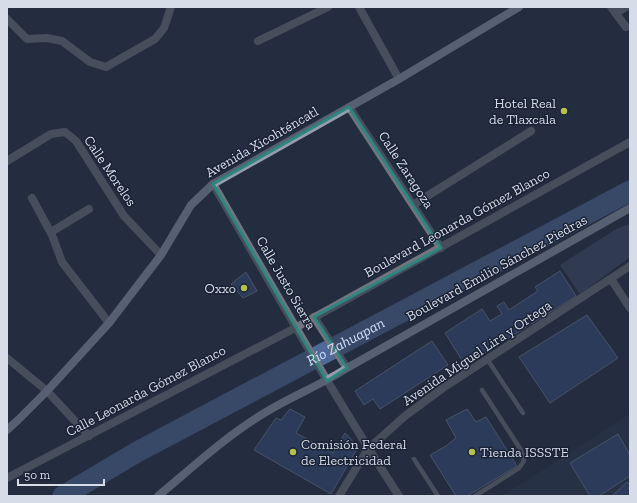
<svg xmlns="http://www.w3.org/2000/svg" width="637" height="503" viewBox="0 0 637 503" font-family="'Zilla Slab',serif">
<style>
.built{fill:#2a364e}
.green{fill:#3f4d68}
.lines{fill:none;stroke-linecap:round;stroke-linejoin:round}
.river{stroke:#506897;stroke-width:21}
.building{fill:#364c7a;stroke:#747f95}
.lane{stroke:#70757e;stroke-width:4.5}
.street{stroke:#70757e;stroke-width:8}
.secondary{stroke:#959dac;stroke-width:8}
.marked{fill:none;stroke:#2d8580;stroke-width:3;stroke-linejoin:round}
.poi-dot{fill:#b8c147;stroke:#1a2335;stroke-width:1.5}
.labels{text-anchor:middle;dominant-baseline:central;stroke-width:3;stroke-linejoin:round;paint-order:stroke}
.poi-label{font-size:14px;fill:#d6dce8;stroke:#1a2335;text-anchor:end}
.street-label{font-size:14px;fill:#d6dce8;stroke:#1a2335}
.water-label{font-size:15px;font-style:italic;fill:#d0e0fe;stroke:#1a2335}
</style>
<rect width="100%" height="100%" fill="#242d3f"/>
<path class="built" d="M630,414V496H502Z"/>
<path class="green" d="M630,224V257L580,294L560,265L618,228Z"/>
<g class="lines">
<path class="river" id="s1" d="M63,496L137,452L630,191"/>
</g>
<path class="building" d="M560,271L576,296L465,365L445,333L482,309L490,321L502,314L497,306L504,302L509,310L538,291L535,287Z
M246,272L257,291L243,298L231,284Z
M587,315L618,358L550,403L519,357Z
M432,341L448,365L380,409L373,399L364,405L355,391Z
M290,409L305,417L296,433L333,453L345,433L358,447L331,494L254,450L276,418L281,420Z
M467,409L476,422L486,417L517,466L467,496H456L430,455L446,446L456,438L446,420Z
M618,434L630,455V476L599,496H590L570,463Z
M627,482L630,485V496H612Z"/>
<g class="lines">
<path class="lane" d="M487,359L523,413
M414,459L438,496
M475,496L519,468L524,461L521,450L482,390"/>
<path class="street" d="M359,7L399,79
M611,7L626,27
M616,13L626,7
M7,19L27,39L47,38L62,41L90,62L106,67L155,39L164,28L171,7
M258,41L328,7
M349,107L441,248
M7,161L51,134L65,132L76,141L124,216L161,255
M213,184C274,289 333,395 399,496
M32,198L52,235L62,262L109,323
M413,205L531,131
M51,232L89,209
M611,279L630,308
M314,317L347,368
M7,358L47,391L89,436
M7,478L297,327L630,142
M339,496L368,449L405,416L443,388L630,266"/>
<path class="secondary" d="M7,430L18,420L47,391L109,323L161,255L191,205L213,184L399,79L519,7
M158,496C193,467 227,435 266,412C292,396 321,385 347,368L630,208"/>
</g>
<path d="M0 0H637V503H0ZM349,107L441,248L314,317L347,368L327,381L213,184Z" fill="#242d3f" fill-opacity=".55" fill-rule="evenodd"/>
<path class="marked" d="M349,107L441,248L314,317L347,368L327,381L213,184Z"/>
<g class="poi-dot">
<circle cx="564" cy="111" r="4"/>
<circle cx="244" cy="288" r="4"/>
<circle cx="293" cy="452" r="4"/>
<circle cx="472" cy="452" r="4"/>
</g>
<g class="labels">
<g class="poi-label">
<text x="556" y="103">Hotel Real<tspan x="556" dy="16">de Tlaxcala</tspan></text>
<text x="236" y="288">Oxxo</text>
<text x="301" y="444" text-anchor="start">Comisión Federal<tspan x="301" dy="16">de Electricidad</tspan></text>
<text x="480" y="452" text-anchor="start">Tienda ISSSTE</text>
</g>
<g class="street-label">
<text transform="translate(262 142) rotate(-30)">Avenida Xicohténcatl</text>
<text transform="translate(406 170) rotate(57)">Calle Zaragoza</text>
<text transform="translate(110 171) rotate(56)">Calle Morelos</text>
<text transform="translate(457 223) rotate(-29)">Boulevard Leonarda Gómez Blanco</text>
<text transform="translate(497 268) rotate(-29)">Boulevard Emilio Sánchez Piedras</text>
<text transform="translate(286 283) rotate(60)">Calle Justo Sierra</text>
<text transform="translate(477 353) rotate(-34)">Avenida Miguel Lira y Ortega</text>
<text transform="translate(146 391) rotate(-28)">Calle Leonarda Gómez Blanco</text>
</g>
<g class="water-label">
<text stroke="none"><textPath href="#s1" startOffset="322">Río Zahuapan</textPath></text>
</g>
</g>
<rect width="637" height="503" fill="none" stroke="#d6dce8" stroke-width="16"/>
<path d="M18 479v6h86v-6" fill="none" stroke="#d6dce8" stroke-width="2"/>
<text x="24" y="479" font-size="12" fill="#d6dce8" stroke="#1a2335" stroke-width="3" paint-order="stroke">50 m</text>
</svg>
